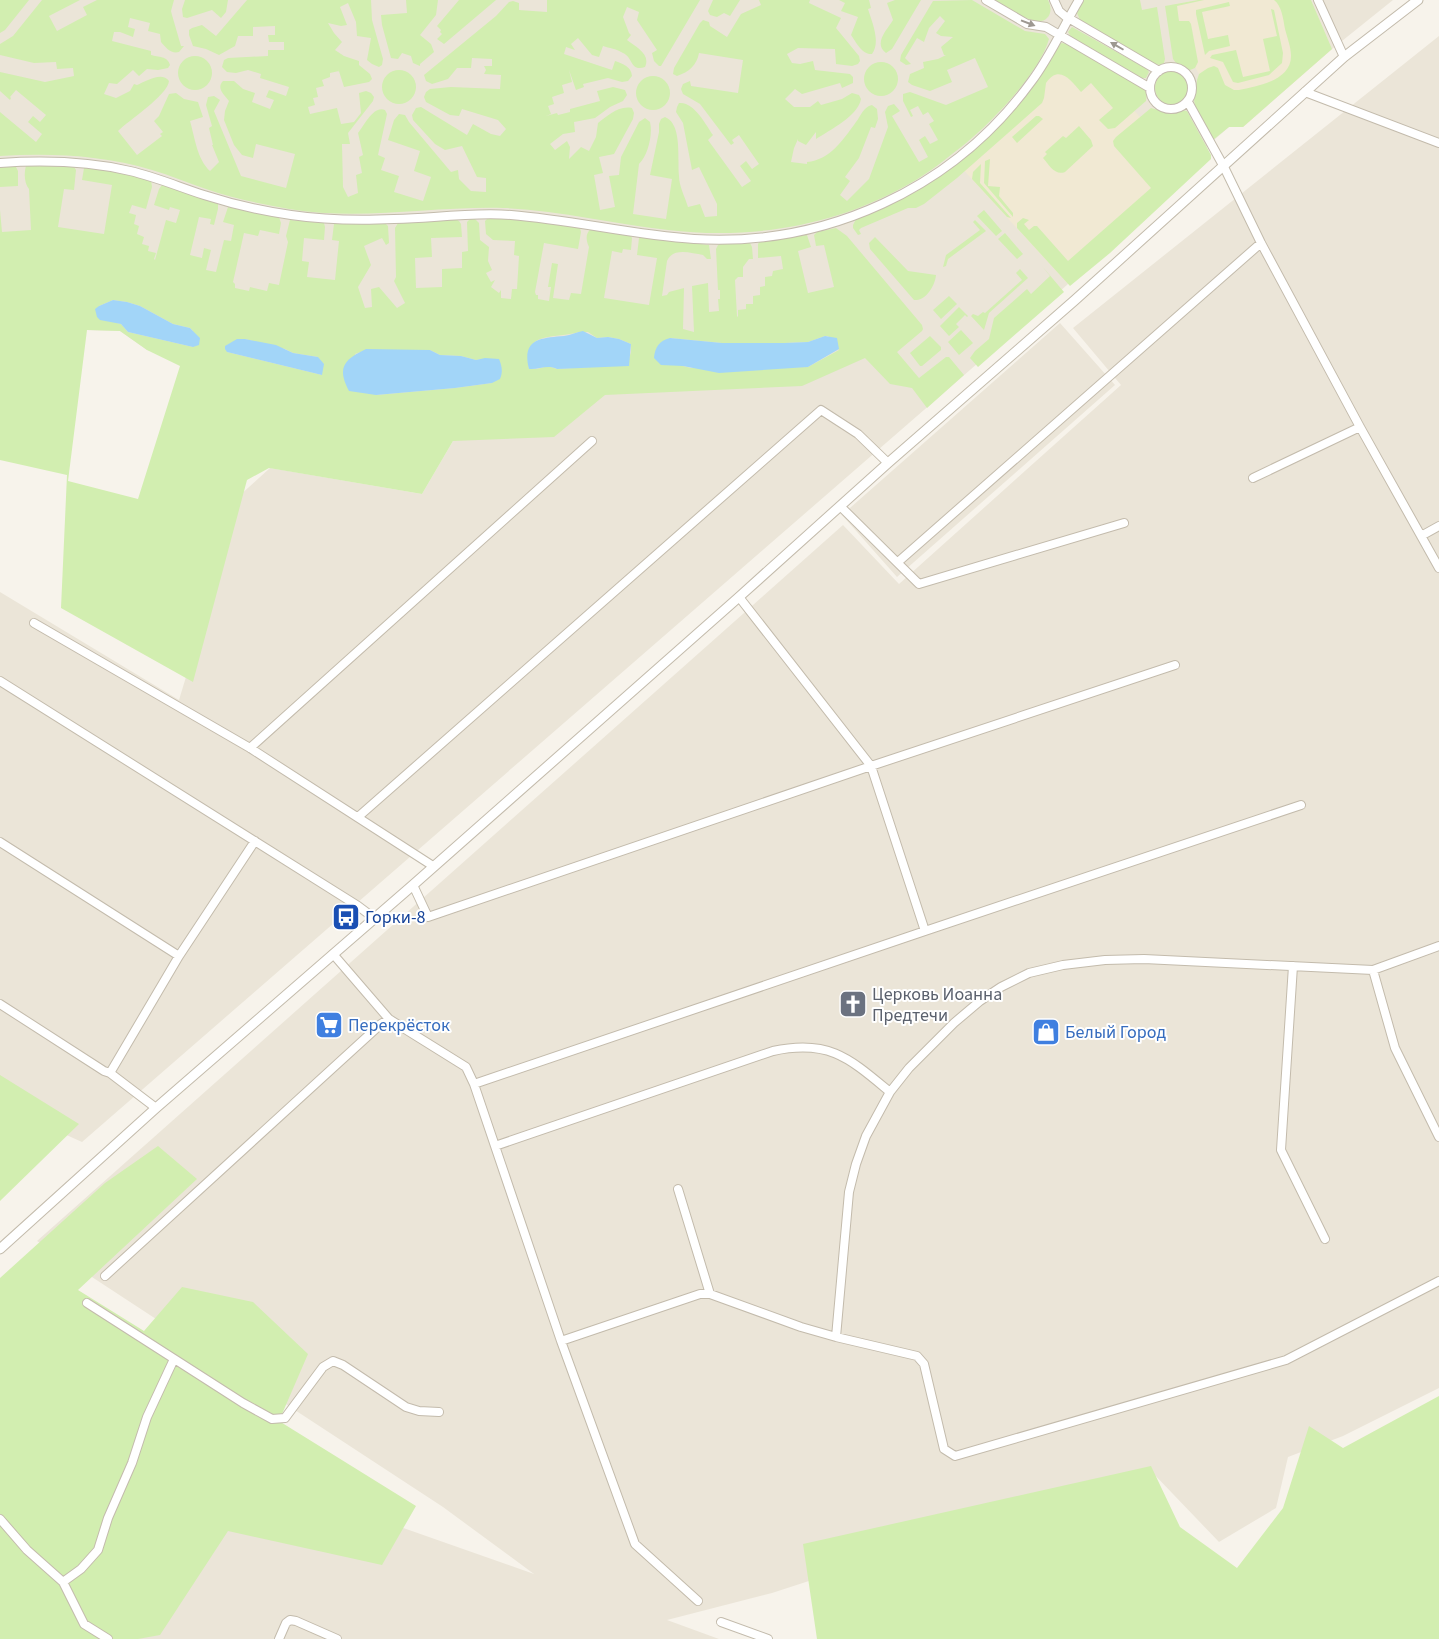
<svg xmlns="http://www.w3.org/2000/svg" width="1439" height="1639" viewBox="0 0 1439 1639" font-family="'Source Sans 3',sans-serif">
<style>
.residential{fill:#ebe5d8}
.education{fill:#f1e9d3}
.green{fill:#d2eeb0;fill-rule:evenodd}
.water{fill:#a2d5f8}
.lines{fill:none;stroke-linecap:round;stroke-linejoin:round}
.minor-casing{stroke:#c3bbac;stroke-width:10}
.tertiary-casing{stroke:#c3bbac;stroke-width:11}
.minor{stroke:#fff;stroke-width:8}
.tertiary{stroke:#fff;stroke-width:9}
.oneway{fill:#9d9891}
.labels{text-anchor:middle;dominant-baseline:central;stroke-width:4;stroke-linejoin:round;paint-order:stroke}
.transit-label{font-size:18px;fill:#164399;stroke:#fff;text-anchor:start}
.worship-label{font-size:18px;fill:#5b616d;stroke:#fff;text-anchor:start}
.shop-label{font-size:18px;fill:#366cbe;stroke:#fff;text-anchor:start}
</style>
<rect width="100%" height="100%" fill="#f7f3eb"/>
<path class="residential" d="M0,0H1393L1332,49L1243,127H1229L1207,146L1184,179L1047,303L82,1142L0,1105V592L179,700L209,601L229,505L270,468L422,494L453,441L405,403L147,350L120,331L87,330L0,309Z
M1439,36V1388L1343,1436L1288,1457L1276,1508L1219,1542L1150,1470L772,1593L667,1620L719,1639H137L213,1461L534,1574L443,1507L37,1241L843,525L899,584L1121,385L1073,328Z
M1060,323L1115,385L897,577L842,515Z"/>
<path class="education" d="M1198,0H1311L1332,49L1243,127H1229L1195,67L1184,59L1175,4Z
M1049,70L1112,86L1185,167L1068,284L959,165L989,140Z"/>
<path class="green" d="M0,0H29L5,30L0,33Z
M42,0H80L49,16L57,31L87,15L83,7L97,0H174L171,11L172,15L181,46H184L179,52C171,54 166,48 161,42L160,34L148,31L150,23L130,18L128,27L135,29L133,37L120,32H114L112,41L151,51V55C158,57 168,56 170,65L168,68L158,70L147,69L139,76L133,70L117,84L109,83L104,94L116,98L130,91L134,84L137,85C146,81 162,71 169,81C168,95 128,121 118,131L137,155L162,136L160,134L163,132L154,121L159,116L169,94L176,93L184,99L198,102L203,117L190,121C195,138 197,159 210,171L219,162L212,145H213L209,128L212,126L206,105L208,97L214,96L220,100L214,111L241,176L286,188L295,154L256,144L253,158L242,155L234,145L224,120L225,111L229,101C224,95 216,88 223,81H234L243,89L255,93L252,102L270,109L274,100L266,97L269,90L286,96L289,87L260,78L261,74L248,70L236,73L227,72L222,67L224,60L228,58L268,56V50H284V42H269L268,35H275V26L253,27V36H238L235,46L219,55L206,49L193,46L189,35V30L192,28L202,25L216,36L247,0H371L372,20L383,59L382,65L379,67L372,64L367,60L371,38L357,36L356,22L348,3L340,7L347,25L341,26L328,23L334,33L342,42L335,50L344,56L359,61V65L370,74L372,79L369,82L344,87L337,65L339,71L330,73V77L322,80L324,86L316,88L318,97L313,98L315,105L308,107L310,114L337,108L341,124L354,122L361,113L359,93L366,91L371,93L374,97L373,101L348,133L350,144H342L343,187L348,197L358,193L356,175L362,173L359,157L363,155L358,133C365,124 374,105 385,110L387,114L378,155L385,158L381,170L399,176L394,192L423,201L431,177L414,171L420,151L388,140L394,120L399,114L405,115L409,122L451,172L458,170L459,179L471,191L486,192V178L477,177L462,146L445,150L435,144L413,120L412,115L416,108L421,107L467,135L473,124L491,134L500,136L506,129L498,120L462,109L459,116L450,115L426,102L424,97L426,92L430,89L451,87L500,89L501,75L484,74L486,70L484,66H492V59L472,58L471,68H457L448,79L432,84L426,81L424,75L496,16L509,2L513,1L519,3V10L547,12V0H700L661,66H659L654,61L652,53L657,50L637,20L639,12L627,7L623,17L629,33L631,35L627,40C636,47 651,54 645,67C630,72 633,57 623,53C617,49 609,48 603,46L599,57L592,55L578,38L571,44L575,50L566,47L564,54L612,70L615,61C623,64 631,66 632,76L628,81L622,82L608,78L583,84L584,87L576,90L569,70L572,82L562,85L564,93L552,97L554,104L548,106L551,114L546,116L557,113L558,115L570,112V109L600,101L597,91L613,87L625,90L627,95L623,101L610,107L595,118L574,122L575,132L563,134L550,144L555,150L567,141L570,147L569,159L581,147L589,151L588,153L596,137L598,123C607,116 619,105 632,108L634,113L633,119L614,154L599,157L603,173L594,175L600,210L615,207L609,176L619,175L621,157L639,122L645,118L650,122C653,134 648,156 639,164L633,214L666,219L672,179L650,175L659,132V124L661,119L665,117C683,124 677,161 679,176C679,186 685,197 688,207L700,204L705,217L717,216V204L699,167L692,170L683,123L676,112L677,107L679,103C694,101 706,125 713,135L708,140L742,187L751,181L740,166L746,161L752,169L759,164L739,135L732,140L734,143L731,145L700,104L683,94L681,89L683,84L690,81L691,86L738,93L743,60L699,53C697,65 689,72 677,76L673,74L674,68L700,23L703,20L709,22L710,26L727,37L741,14L761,5L759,0H810L809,3L841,18L836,28L859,56L860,61L858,64L852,66L836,64L835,49L798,48L787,54L792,63L800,64L813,61L815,70L850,74L853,77V83L842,88L840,83L802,94L795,89L785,99L794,107H810L818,101L821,105L842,99L852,93L859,95L861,99C858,116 830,130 816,139V132L806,145L798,141V139L794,148L791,162L807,164V162C830,160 843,140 856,122C861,116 863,107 872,105L877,109L878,119L875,128L871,127L859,158L845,177L850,181L840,195L847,201L869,179L888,127L885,112L888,106L894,104L900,111L892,116L919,162L928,157L919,140L925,136L930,144L938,140L929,124L934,121L928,112L923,115L918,106L910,110L913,116L911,117L903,101V94L910,92L946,105L988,87L975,58L947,70L952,82L930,91L912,85L908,82L910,74L924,68L923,62L938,59L946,55H944L941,47L953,37L941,36L936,33L945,21L940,16L929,28L924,42L917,38L905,58L911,64L906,65L900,61L901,55L933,1L972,0L1025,31L1045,34L1049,39C1040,72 992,122 965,144C947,158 929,173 909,184C836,226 751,240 668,230C613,224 559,210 504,208C432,206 361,221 289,209C261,204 232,198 206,189C188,183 170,175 152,170C102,155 51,153 0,156V112L36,142L42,134L28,122L33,116L40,122L46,115L16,90L10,97L11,98L10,100L0,91V72L45,82L74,76L73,68L57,69L56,62L34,63L0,55V44L13,36Z
M185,0H228L226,12L221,18L212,10L187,18L183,17L182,9Z
M406,0H438L436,15L420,35L431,44L434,52L420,64V66L413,63L411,56L402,53L398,59L391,58L382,25L381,15L407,13Z
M459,0H496L444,44L437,39L442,34L440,32L441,30L437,26Z
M713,0H740L730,16L724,13L717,17L710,15L708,11Z
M839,0H869L871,8L868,9C872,22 881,42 872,54C862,55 856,42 851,35L858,17L841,11L845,3Z
M895,0H921L892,49L886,53C873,43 887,30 893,20L887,3Z
M995,0H1048C1051,6 1052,13 1047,18C1037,30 1006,6 995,0Z
M1083,0H1140L1142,10L1157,7L1165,59L1164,63L1160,65L1155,64L1080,20L1077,13Z
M1198,0H1204L1177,6L1179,21H1189L1191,24L1198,62L1195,68L1190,70L1176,63L1173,59L1165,6Z
M1274,0H1311L1332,49L1243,127H1229L1213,140L1195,106L1194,100L1197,80L1199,74L1208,68L1214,66L1218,68L1225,85L1234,90H1239C1257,86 1291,81 1291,56C1291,47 1287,37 1285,29C1283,19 1282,6 1274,0Z
M1229,2L1230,6L1202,12L1208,39L1228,35L1230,46L1209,51L1205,55L1196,14V10Z
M1271,9L1274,10L1283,53L1282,63L1269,75L1238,83L1233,82L1223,62L1210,58L1212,55L1236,50L1243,77L1270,71L1263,39L1277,36Z
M1072,27L1147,69L1149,72L1146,78H1142L1071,37L1068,32Z
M1061,43L1068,44L1142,87L1147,93L1146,101L1115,128L1108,129L1099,120L1113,108L1091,83L1081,92C1071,80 1059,64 1046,83L1044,98L1042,103L957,178L924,204L916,208H908L861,228L859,230L861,234L858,235L853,228V225L856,219L888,206L917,191L949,169L987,138L1025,97Z
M178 73a17 17 0 1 1 34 0a17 17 0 1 1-34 0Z
M864 79a17 17 0 1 1 34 0a17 17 0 1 1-34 0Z
M382 87a17 17 0 1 1 34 0a17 17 0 1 1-34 0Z
M1155 88a17 17 0 1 1 34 0a17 17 0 1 1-34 0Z
M636 93a17 17 0 1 1 34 0a17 17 0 1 1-34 0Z
M1151,108L1170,113L1182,110L1187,111L1211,155V159L1110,253L1070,286L1017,228V223L1023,218L1029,220L1024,224L1029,230L1034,226H1037L1068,261L1151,188L1114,146L1113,141L1116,137Z
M1036,116H1039L1043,119L1017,143L1012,137Z
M1079,126L1091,140L1093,146L1065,172C1055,176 1049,165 1043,158L1047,154L1045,152L1063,136L1066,138Z
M990,159L988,186L1000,187L999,196L1013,213V217L984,183L985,161Z
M981,164L980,183L1011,218L1007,217L972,179L973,172Z
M30,165L74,167L76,170L74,190L64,189L58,227L104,234L112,185L82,180L84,168L102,169L151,180L152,187L146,209L132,205L129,213L136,215L134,224L139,226L137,234L144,237L142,244L149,246L148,251L156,253L154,259L155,260L166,220L176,223L180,210L170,207L169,210L154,205L159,189L162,185H165L218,204V209L214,225L210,224L211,219L199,217L190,255L202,258L204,248L211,250L206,270L216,272L224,240L231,241L234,225L223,222L228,207L279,217L281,223L279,234L260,230L258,236L244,233L233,282L235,284V288L249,291L250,287L267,291L269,283L279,285L288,242L286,236L290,220L324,223L325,227L324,240L304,238L302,261L309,262L307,277L335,280L339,241L332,240L334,224L337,223H385L388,226L389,243L386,245L382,238L364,246L371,265L358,287L365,308L372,307L371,289L379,287L397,308L405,303L394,281L396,277L395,228L398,223L455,219L459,221L461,224L462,237L431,238L432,257L415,258L416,288L442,287V269L462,268V252L468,251L467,222L470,219H475L479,223L480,240L489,247L488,261L492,270L486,273L491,282L495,280L491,287L499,293L501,290V298L511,299L512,289H517L519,256L514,255L515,241L493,240L486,234L485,221L488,218L525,220L580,228L581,232L578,249L544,243L535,292L536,295H538V299L549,301L551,287H548L552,263L558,264L553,298L569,300L571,293L581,294L589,247C586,241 585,233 591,229L630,235L632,238L631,250L623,249L622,253L612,251L604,298L649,305L657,258L637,255L639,238L642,237L709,245L711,259H707L703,255C691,253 673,247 667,261L662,296L667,295L669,292L684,288L683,329L694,332L692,286L708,283L709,312L719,311L718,299H720V290H718L716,249L718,245L721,243H750L752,247L753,259H749L743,267V277H738L735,280L737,316L738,317V310L746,309V304H753V296L760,295V287L765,286V277L772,276L773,271L783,269L781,256L758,258V244L760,241L807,235L811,247L798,251L808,293L834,287L824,245L816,246L814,235L817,232L836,228L847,236L922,325L923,329L922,331L897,352L919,378L946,357H949L964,375L927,408L912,388L890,384L865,358L802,386L605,395L554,437L453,441L422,494L269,468L247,480L193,682L61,608L67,475L0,460V210L2,232L31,230L29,189C24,183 24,173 26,166ZM113,300L127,302L140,306L173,324L190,328L193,331V347L128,332L121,324L117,323L99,306ZM87,330L120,331L147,350L180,366L138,499L68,481ZM579,332H588L597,338L608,337L619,339L631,344V352L629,359L590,367L557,369L548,366L537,369H529C523,329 552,340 579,332ZM825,336H828L839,350L808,367L691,368L683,366L670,338L722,343H784L808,342ZM245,339L285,349L293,353L318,357L322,375L227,352ZM366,350H430L440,355L461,356L476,360L482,359L492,383L455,388L376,395L355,354Z
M0,166L16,167L18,171V186L0,187Z
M984,210L1002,231L996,236L977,216Z
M975,220L986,231L948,259L946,266L943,267L946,255L980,230L973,222Z
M1005,233L1023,254L1017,259L998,239Z
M875,237L908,271L936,275C935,286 926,301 914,300L870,249L869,243Z
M1042,266L1064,292L978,367L970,358L975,351L989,339L994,318L1027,289L1031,294L1050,276Z
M1020,269L1028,278L989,313L984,330L971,316L973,314L978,316L983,312L985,313L1022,280L1016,273Z
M949,296L957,304L941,319L933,310Z
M959,307L968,316L967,317L965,315L956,324L959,327L949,336L940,326Z
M961,330L973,343L959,355L948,342Z
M930,336L941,347V350L922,366H920L910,353Z
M0,1075L79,1124L0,1201Z
M158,1146L197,1179L78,1290L144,1331L182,1287L253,1302L308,1354L279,1421L416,1506L382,1565L228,1531L160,1635L138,1639H0V1278L105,1183Z
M1439,1396V1639H817L803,1544L1151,1466L1180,1527L1237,1568L1283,1508L1309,1426L1343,1448Z"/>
<path class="water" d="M113,300L127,302L140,306L173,324L190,328L200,338L199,345L193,347L128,332L121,324L100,320L97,317L95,309L99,306Z
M583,331L597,338L608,337L619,339L631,344L629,366L557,369C547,364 539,370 529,369C521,338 542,338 564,336C571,335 577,332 583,331Z
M825,336L837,338L839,349L808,367L719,373L683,366L661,365L654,358C655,347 659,341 670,338L722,343H784L808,342Z
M237,339H245L276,345L293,353L318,357L324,364L322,375L227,352L225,349V346Z
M366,349L430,350L440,355L461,356L476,360L485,358L499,359C502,366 503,372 500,379L492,383L455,388L376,395L349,391C337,368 343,360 366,349Z"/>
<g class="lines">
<g class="minor-casing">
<path id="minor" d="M986,0L1027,24L1046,27L1150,88
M1054,0L1059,11L1065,16L1159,71
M1318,0L1344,57
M1150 88a21 21 0 1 1 42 0a21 21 0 1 1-42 0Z
M1305,92L1439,143
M1188,102L1224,167L1261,243L1360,427L1439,568
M0,163C44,160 87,161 130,171C156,177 179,187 204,195C232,204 262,211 291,215C338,222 386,220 434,217C459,215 486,213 511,215C573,220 633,235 694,239C826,247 953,189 1031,82C1050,57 1063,27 1079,0
M1253,478L1360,427
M841,507L919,584L1124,523
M1421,536L1439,526
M898,562L1261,243
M739,597L871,766L925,931
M34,623L250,748L433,866
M0,681L358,906L374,918
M250,748L592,441
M358,817L821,410L858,434L888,463
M0,842L179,956
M413,885L428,917L871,766L1175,665
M333,954L389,1019
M1293,966L1281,1150L1325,1239
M1373,970L1395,1048L1439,1137
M0,1004L104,1071L110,1073L156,1108
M110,1073L179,956L255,841
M474,1084L925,931L1301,805
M495,1146L773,1051C829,1039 849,1058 890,1092
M678,1189L710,1294
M105,1276L381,1024L389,1019L466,1067L474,1084L561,1341L635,1544L698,1601
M87,1303L243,1403L272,1419L285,1418L323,1367L333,1361L343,1365L406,1407L419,1411L439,1412
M836,1337L849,1192L856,1164L866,1136L890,1092L909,1068L954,1023L980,1001L1001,987L1029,973L1063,965L1105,960L1144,959L1373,970L1439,946
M561,1341L700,1294H710L801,1327L836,1337L917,1356L924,1364L944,1449L955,1456L1286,1360L1439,1281
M0,1519L27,1550L63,1582L84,1624L108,1639
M63,1582L81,1569L98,1550L108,1518L132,1463L147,1417L174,1359
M721,1622L768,1639
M279,1639L286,1623L290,1620L296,1621L337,1639"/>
</g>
<g class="tertiary-casing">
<path id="tertiary" d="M0,1249L156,1108L413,885L739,597L888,463L1075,300L1344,57L1418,0"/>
</g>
<use href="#minor" class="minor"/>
<use href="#tertiary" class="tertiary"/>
</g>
<defs><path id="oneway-solid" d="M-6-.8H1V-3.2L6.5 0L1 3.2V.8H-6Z" transform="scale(1.25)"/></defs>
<g class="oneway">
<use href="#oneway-solid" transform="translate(1028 23) rotate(21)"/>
<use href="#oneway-solid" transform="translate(1117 46) rotate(-150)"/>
</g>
<defs>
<g id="bus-square" transform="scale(1.4375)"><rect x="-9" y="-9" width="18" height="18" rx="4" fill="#1a4fb4" stroke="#fff"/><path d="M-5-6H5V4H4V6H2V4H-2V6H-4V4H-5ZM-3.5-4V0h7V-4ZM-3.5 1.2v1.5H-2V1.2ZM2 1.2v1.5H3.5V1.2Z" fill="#fff"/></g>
<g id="church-square" transform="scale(1.4375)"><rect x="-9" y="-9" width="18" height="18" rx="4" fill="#6b7280" stroke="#fff"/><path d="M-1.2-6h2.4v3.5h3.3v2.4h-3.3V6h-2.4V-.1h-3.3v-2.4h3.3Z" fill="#fff"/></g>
<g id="supermarket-square" transform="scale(1.4375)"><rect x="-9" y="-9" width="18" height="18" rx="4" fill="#3f7fe0" stroke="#fff"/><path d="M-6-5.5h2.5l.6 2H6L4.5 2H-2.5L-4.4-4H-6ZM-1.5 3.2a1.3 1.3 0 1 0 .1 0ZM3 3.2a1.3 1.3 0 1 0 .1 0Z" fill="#fff"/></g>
<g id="shop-square" transform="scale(1.4375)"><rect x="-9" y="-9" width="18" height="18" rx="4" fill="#3f7fe0" stroke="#fff"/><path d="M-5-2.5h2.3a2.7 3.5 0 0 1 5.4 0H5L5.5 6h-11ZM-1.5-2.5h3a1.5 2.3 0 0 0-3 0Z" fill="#fff"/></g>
</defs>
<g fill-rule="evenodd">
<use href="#bus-square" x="346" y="917"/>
<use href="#church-square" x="853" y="1004"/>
<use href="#supermarket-square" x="329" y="1025"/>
<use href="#shop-square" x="1046" y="1032"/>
</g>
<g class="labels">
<g class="transit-label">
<text x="365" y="917">Горки-8</text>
</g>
<g class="worship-label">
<text x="872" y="994">Церковь Иоанна<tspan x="872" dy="21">Предтечи</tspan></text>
</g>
<g class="shop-label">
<text x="348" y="1025">Перекрёсток</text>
<text x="1065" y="1032">Белый Город</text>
</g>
</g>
</svg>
